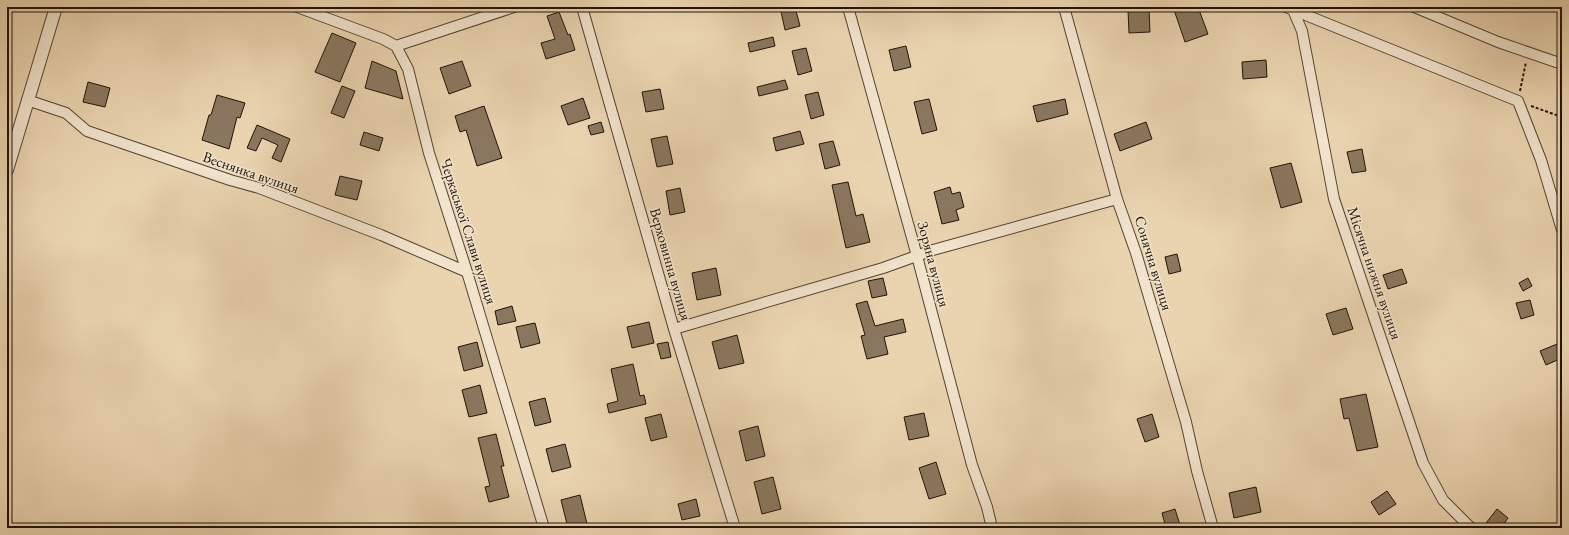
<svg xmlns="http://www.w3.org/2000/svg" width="1569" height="535" viewBox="0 0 1569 535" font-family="'EB Garamond',serif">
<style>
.building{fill:#8a775f;stroke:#211307}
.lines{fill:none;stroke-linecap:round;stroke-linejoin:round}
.minor-casing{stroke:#534331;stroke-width:12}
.tertiary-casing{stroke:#534331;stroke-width:14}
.path{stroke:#211307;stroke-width:2;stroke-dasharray:3 2;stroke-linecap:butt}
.minor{stroke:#f1e3cc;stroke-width:10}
.tertiary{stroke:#f1e3cc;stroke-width:12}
.labels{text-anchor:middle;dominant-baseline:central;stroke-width:3;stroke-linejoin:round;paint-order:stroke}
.street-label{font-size:15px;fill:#211307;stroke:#f1e3cc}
</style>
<rect width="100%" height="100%" fill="#ead4b0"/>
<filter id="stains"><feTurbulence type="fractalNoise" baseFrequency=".005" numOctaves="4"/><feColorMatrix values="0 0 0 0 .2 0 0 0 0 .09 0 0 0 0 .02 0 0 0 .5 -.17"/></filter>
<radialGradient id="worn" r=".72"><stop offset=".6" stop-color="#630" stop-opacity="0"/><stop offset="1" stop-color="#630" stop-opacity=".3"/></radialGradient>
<path class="building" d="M780,7H795L800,26L785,30Z
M1173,7H1198L1208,34L1185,42Z
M1149,9L1150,32L1129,33L1128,10Z
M559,12L568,35L570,34L575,50L546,59L541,43L555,39L547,16Z
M332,33L356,43L340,82L315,72Z
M773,37L775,46L750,52L748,43Z
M906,46L911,67L894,71L889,50Z
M806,48L812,71L798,75L792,51Z
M1266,60L1267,77L1243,79L1242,62Z
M372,61L396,71L403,99L365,88Z
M462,61L471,86L449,94L440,68Z
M785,80L788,89L759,96L757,87Z
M88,82L110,88L105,107L83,102Z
M342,86L355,91L344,118L331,113Z
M660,89L664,109L646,112L642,92Z
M818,92L824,115L811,119L805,95Z
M217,95L245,103L240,118L237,117L229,149L202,140L209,115H211Z
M583,98L590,118L568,125L561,106Z
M929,99L937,130L922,134L914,102Z
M1065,99L1068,114L1037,122L1033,106Z
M484,106L502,158L477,166L466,130L460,132L455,116Z
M601,122L604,132L591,135L588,126Z
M1146,122L1152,139L1120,151L1114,134Z
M257,125L290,139L281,162L272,158L278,145L262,138L256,151L247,148Z
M800,131L804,144L776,151L773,138Z
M364,132L383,138L379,151L360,145Z
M667,136L673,164L657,167L651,139Z
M833,141L840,165L825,169L819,144Z
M1362,149L1366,171L1352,173L1347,152Z
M1291,163L1302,202L1281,208L1270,168Z
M340,176L362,181L357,200L335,195Z
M848,182L856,216L863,214L870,242L846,248L832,185Z
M950,187L952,194L960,192L964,207L956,210L959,220L942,224L934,192Z
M680,188L685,212L670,215L666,191Z
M1177,254L1181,271L1169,274L1165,257Z
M716,268L721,295L697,300L692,273Z
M1402,269L1407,283L1388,289L1383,275Z
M883,278L887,295L872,298L868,281Z
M1528,278L1532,286L1523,291L1519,283Z
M1530,300L1534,315L1521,319L1516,303Z
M867,301L875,326L903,319L906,332L884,337L888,354L867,359L861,336L865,335L856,304Z
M512,306L516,321L498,325L495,311Z
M1346,308L1353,329L1333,335L1326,314Z
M649,322L654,343L632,348L627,327Z
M535,323L540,343L521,348L516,327Z
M737,335L744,363L719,369L712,342Z
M477,342L483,366L464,371L458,347Z
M668,342L671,357L661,359L657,344Z
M1562,342V358L1546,365L1540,351Z
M633,364L640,396L644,395L646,404L609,413L607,404L618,401L611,369Z
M480,385L487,413L469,417L462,390Z
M1366,394L1378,447L1357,451L1349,418L1344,419L1340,399Z
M545,398L551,422L535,426L529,402Z
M924,413L929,436L909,440L904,417Z
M661,414L667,437L651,441L645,418Z
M1152,414L1159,437L1145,442L1137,419Z
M758,426L765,456L746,461L739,431Z
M496,434L504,466H501L509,497L489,502L485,487L490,486L478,438Z
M565,444L571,467L552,472L546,449Z
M936,462L946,494L929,499L919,468Z
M773,477L781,509L762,514L754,482Z
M1256,487L1261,512L1234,518L1229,493Z
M1387,491L1396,504L1379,515L1371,502Z
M580,495L588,528H568L561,500Z
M696,499L700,516L682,520L678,504Z
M1175,509L1181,528H1166L1162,513Z
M1497,509L1508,518L1501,528H1493L1486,523Z"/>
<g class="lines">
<g class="minor-casing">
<path id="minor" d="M297,7L383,39L396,46L408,69L429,153L467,272L544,528
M582,7L674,329L735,528
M848,7L917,256L972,465L987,507L992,528
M1064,7L1117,199L1136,253L1186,422L1197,471L1213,528
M1286,7L1518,101L1541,160L1562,230
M1414,7L1498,42L1562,64
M1293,10L1302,31L1334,199L1423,463L1443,500L1471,528
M396,46L514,7
M27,100L66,113L87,131L230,180L259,188L381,235L467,272
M674,329L883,268L933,250L1117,199"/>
</g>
<g class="tertiary-casing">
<path id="tertiary" d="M7,170L56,7"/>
</g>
<path class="path" d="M1520,91L1526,62
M1531,106L1562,117"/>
<use href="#minor" class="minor"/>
<use href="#tertiary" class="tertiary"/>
</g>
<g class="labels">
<g class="street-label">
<text transform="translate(251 172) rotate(19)">Веснянка вулиця</text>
<text transform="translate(469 231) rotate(72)">Черкаської Слави вулиця</text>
<text transform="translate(1154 263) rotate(73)">Сонячна вулиця</text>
<text transform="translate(671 264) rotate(74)">Верховинна вулиця</text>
<text transform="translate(934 264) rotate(75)">Зоряна вулиця</text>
<text transform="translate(1375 273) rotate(71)">Місячна нижня вулиця</text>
</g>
</g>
<rect width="1569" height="535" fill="none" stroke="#ead4b0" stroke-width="24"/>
<rect x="8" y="8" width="1553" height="519" fill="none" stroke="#211307" stroke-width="2"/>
<rect x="12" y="12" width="1545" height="511" fill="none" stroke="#211307"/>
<rect width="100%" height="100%" filter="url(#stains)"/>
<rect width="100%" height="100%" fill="url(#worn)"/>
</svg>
